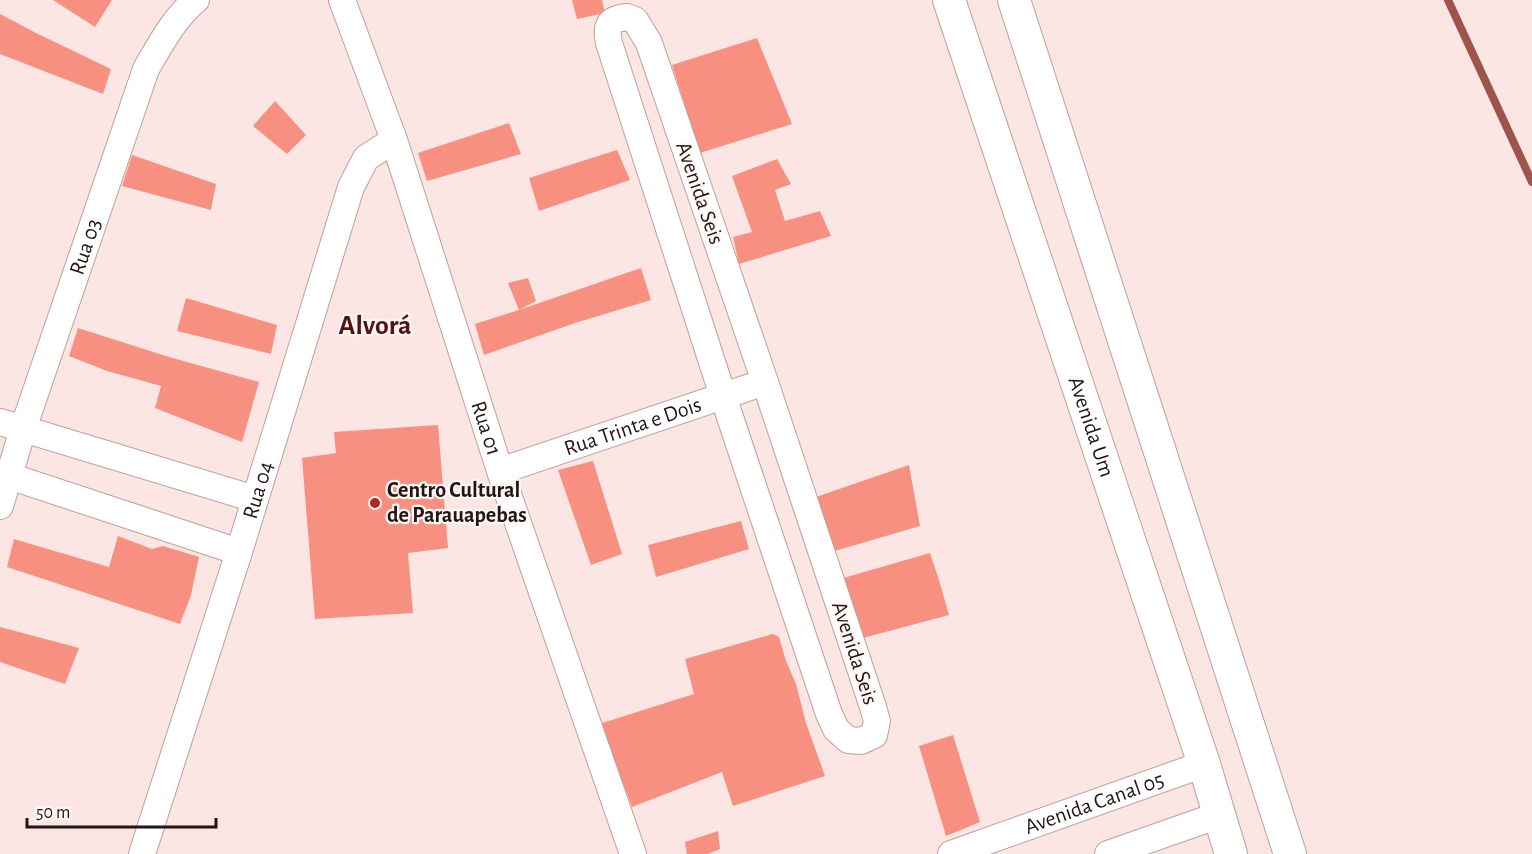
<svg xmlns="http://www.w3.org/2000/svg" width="1532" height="854" viewBox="0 0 1532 854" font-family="'Alegreya Sans',sans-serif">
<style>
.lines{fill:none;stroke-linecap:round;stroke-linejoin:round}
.stream{stroke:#9e544b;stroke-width:8}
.building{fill:#f89082}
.minor-casing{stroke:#be9f9a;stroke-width:28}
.tertiary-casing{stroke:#be9f9a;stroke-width:34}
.minor{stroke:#fff;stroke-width:26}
.tertiary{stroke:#fff;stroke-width:32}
.poi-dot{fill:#b4261e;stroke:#fef7f6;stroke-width:2}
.labels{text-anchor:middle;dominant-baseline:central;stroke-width:4.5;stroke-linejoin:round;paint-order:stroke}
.street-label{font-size:22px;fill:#211614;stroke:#fef7f6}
.poi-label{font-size:22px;font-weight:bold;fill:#211614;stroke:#fef7f6;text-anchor:start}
.district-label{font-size:28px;font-weight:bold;fill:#56120d;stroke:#fef7f6}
</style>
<rect width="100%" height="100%" fill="#fbe6e3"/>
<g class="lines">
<path class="stream" d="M1448,0L1532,182"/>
</g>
<path class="building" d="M53,0H112L95,27Z
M572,0H602L605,13L577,19Z
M0,14L38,34L111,69L103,94L0,54Z
M757,38L792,124L700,153L672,65Z
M275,101L306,135L287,154L253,126Z
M509,123L521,154L427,181L418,153Z
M617,150L630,180L539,211L529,178Z
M132,155L216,184L211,210L122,186Z
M777,159L791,184L775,190L785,221L820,211L831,236L739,264L733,237L752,232L732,176Z
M641,268L651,300L575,323L484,355L475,324L519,310L508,283L528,278L536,301L519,310Z
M186,298L277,325L271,354L177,331Z
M78,328L169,357L259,382L242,442L155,408L161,386L107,371L69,356Z
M438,425L448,548L408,553L413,613L315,619L302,458L336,453L334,432Z
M593,461L622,554L591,565L558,470Z
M909,465L920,526L828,553L813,498Z
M741,521L749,549L656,577L648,545Z
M118,536L152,549L163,546L199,557L191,595L180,624L7,567L14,539L109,567Z
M930,553L939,580L949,615L863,638L840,579Z
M0,627L79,648L65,684L0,662Z
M773,634L779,637L786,661L796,684L806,723L825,776L733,806L722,772L632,807L616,764L611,766L599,724L694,694L685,659Z
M953,735L980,822L946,836L919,746Z
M718,831L720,849L708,854H687L685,842Z"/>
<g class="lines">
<g class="minor-casing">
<g id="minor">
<path id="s1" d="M342,0L394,140L500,471L633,854"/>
<path d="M627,17L635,20L649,43L765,382L873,707L877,721L874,735L861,741L848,740L836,729L829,714L723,396L609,43C605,25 609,19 627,17Z"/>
<path d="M0,422L255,499"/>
<path id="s2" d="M500,471L765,382"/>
<path d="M0,473L239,552"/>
<path id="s3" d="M0,506L23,429L146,69C160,45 174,18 196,0"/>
<path id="s4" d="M142,854L239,552L351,187L366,158L394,140"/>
<path id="s5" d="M951,854L1204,764"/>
<path d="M1108,854L1219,815"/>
</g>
</g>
<g class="tertiary-casing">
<g id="tertiary">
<path id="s6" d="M949,0L1204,764L1231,854"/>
<path d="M1014,0L1290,854"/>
</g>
</g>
<use href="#minor" class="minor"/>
<use href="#tertiary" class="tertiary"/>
</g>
<circle class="poi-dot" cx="375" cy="503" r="6"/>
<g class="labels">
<g class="street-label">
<text transform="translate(700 193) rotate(71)">Avenida Seis</text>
<text stroke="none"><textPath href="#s3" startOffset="273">Rua 03</textPath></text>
<text stroke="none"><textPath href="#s2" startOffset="140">Rua Trinta e Dois</textPath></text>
<text stroke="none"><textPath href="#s6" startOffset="450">Avenida Um</textPath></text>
<text stroke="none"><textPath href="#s1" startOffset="452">Rua 01</textPath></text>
<text stroke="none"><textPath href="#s4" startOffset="382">Rua 04</textPath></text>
<text transform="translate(855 653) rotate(72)">Avenida Seis</text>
<text stroke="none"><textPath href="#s5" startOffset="152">Avenida Canal 05</textPath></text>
</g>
<g class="poi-label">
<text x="387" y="490">Centro Cultural<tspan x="387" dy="25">de Parauapebas</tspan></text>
</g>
<g class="district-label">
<text x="375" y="326">Alvorá</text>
</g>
</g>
<path d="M27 818v9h189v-9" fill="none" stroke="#211614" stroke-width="3"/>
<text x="36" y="818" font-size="18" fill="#211614" stroke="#fef7f6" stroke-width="4.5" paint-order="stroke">50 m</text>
</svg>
